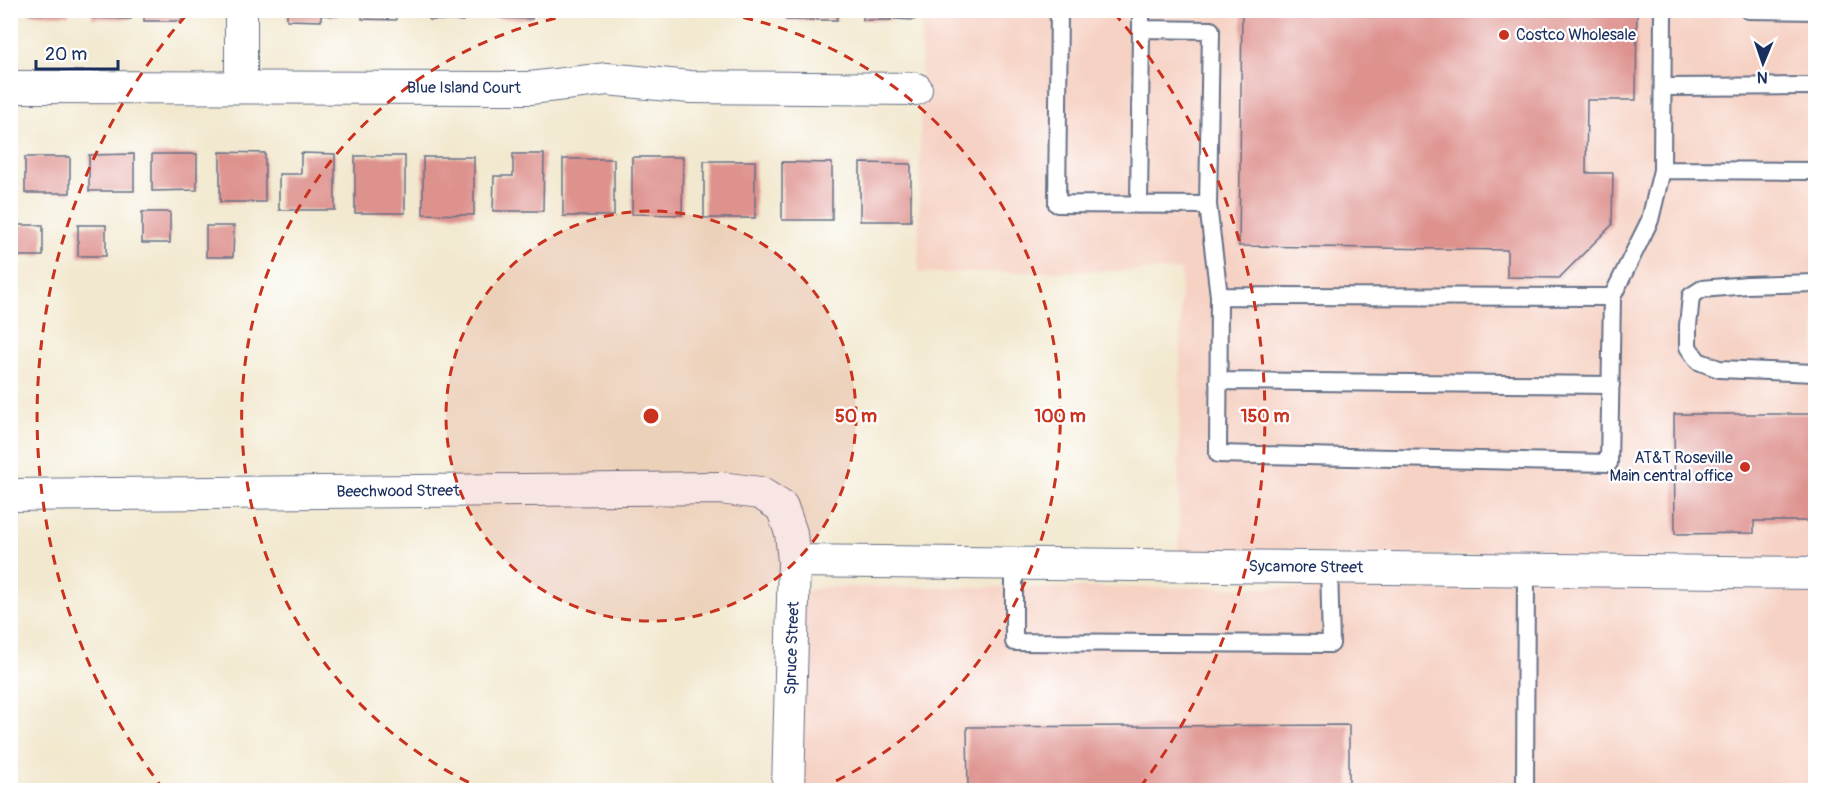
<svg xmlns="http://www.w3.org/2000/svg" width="1826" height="801" viewBox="0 0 1826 801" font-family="Pangolin,sans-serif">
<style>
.built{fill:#f6d2c4}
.building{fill:#de928e}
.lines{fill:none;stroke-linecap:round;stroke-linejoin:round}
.lane-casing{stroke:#667086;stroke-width:20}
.street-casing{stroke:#667086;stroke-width:34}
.lane{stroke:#fff;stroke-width:16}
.street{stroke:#fff;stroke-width:32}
.ring{fill:none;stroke:#c8321e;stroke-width:3;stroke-dasharray:10 8}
.poi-dot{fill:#c8321e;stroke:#fff;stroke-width:2}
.labels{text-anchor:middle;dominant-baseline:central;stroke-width:4.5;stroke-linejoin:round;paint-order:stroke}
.poi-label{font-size:16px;fill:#1b2f5e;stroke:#fff;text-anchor:start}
.street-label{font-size:16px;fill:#1b2f5e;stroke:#fff}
.centre{fill:#c8321e;stroke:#fff;stroke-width:3}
.ring-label{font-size:18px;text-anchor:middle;font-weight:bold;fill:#c8321e;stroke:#fff;stroke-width:4.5;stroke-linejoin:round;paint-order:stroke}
</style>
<rect width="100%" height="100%" fill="#fff"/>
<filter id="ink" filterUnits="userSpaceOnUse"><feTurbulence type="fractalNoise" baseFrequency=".0167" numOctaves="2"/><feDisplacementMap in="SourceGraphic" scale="12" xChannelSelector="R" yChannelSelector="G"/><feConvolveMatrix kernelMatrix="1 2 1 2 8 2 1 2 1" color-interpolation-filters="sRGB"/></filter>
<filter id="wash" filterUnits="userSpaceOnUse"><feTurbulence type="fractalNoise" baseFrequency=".008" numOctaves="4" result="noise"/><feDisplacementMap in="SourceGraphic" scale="24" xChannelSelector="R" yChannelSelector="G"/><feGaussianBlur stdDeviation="1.35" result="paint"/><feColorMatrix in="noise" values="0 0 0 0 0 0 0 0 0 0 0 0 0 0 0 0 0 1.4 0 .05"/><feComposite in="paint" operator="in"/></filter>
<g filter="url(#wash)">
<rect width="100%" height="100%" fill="#f2e8cf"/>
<path class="built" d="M922,11H1815V790H793L804,592L815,589L828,587L1482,588V556L1178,555L1181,270L918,273Z"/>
<g id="blocks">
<path class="building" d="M30,10H69V15L30,14Z
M92,10H131V19L92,18Z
M144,10H183L182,21H144Z
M287,10H338V16L321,15V21L287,20Z
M362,10H413V15H396V20L362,19Z
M429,10H480V15H463V21L429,20Z
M498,10H549V14L533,13L532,19L498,18Z
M786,10H814V20H786Z
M818,10H837V20H817Z
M863,10H891V20H863Z
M895,10H914V20L895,19Z
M1242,10H1637L1636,100H1587L1586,173H1613L1612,225L1559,278L1507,277V250L1239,246Z
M220,152L265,153V202H220Z
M301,153L335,154V210H279V174H301Z
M134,154V191H89V155Z
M152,154H197V190L152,191Z
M513,154H544L543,211H493L494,176H513Z
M355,156H405V213H355Z
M25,157H70V193H25Z
M423,157H474V215L423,214Z
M632,157H683L682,215L632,214Z
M563,159H614V216H563Z
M704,161H755V218H704Z
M782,162L832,163V220H782Z
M860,163L911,164V221H860Z
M142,212H170V243H142Z
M15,225H43V256H15Z
M78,225H106V256H78Z
M206,226H234L233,257H206Z
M1674,414H1816V521H1754V533L1675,534Z
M1349,725V790H968L967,727Z"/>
</g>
</g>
<g filter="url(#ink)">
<use href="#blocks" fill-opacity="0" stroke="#667086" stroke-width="1.5"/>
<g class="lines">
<g class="lane-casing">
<path id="lane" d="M1059,10L1057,204L1208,205L1219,296L1218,454L1609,463L1612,297L1650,220L1662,170L1663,10
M1141,10V29L1211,30L1208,205
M1748,10L1816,11
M1663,87L1816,86
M1662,170L1816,171
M1139,205L1141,29
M1816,283L1747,285L1702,289L1691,296L1688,326V347L1698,361L1719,369L1816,373
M1219,296L1612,297
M1218,381L1611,385
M1014,564V642L1331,644L1329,567
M1525,790L1526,570"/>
</g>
<g class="street-casing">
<g id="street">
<path id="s1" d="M10,87L530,88L607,79L690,87L916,89"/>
<path d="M241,87V10"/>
<path id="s2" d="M10,495L720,488L760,493L782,507L791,533L794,561L788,790"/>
<path id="s3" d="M794,561L1816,573"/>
</g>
</g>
<use href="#lane" class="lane"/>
<use href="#street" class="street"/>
</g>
</g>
<circle cx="651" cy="416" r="205" fill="#c8321e" fill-opacity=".12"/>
<g class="ring">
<circle cx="651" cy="416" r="205"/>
<path d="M485 790A409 409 0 0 1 594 11M708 11A409 409 0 0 1 817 790"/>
<path d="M164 790A614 614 0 0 1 188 13M1114 13A614 614 0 0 1 1138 790"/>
</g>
<g class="poi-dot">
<circle cx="1504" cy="35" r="6"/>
<circle cx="1745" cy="467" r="6"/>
</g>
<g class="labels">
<g class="poi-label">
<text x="1516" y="35">Costco Wholesale</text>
<text x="1733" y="458" text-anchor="end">AT&amp;T Roseville<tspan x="1733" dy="18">Main central office</tspan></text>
</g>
<g class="street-label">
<text stroke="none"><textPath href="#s1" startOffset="454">Blue Island Court</textPath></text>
<text stroke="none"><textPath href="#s2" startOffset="388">Beechwood Street</textPath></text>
<text stroke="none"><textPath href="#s3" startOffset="512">Sycamore Street</textPath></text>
<text transform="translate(792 648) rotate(-88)">Spruce Street</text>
</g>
</g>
<circle cx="651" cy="416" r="9" class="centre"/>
<g class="ring-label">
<text x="856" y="422">50 m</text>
<text x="1060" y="422">100 m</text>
<text x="1265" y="422">150 m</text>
</g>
<rect width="1826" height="801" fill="none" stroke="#fff" stroke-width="36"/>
<g transform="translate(1763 63) rotate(182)" stroke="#ffffff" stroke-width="4.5" paint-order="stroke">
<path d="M0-4.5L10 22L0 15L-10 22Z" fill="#1b2f5e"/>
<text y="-9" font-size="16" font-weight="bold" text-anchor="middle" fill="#1b2f5e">N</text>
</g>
<path d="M36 60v9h82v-9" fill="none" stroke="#1b2f5e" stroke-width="3"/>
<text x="45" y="60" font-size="18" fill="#1b2f5e" stroke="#ffffff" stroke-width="4.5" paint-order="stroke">20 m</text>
</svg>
